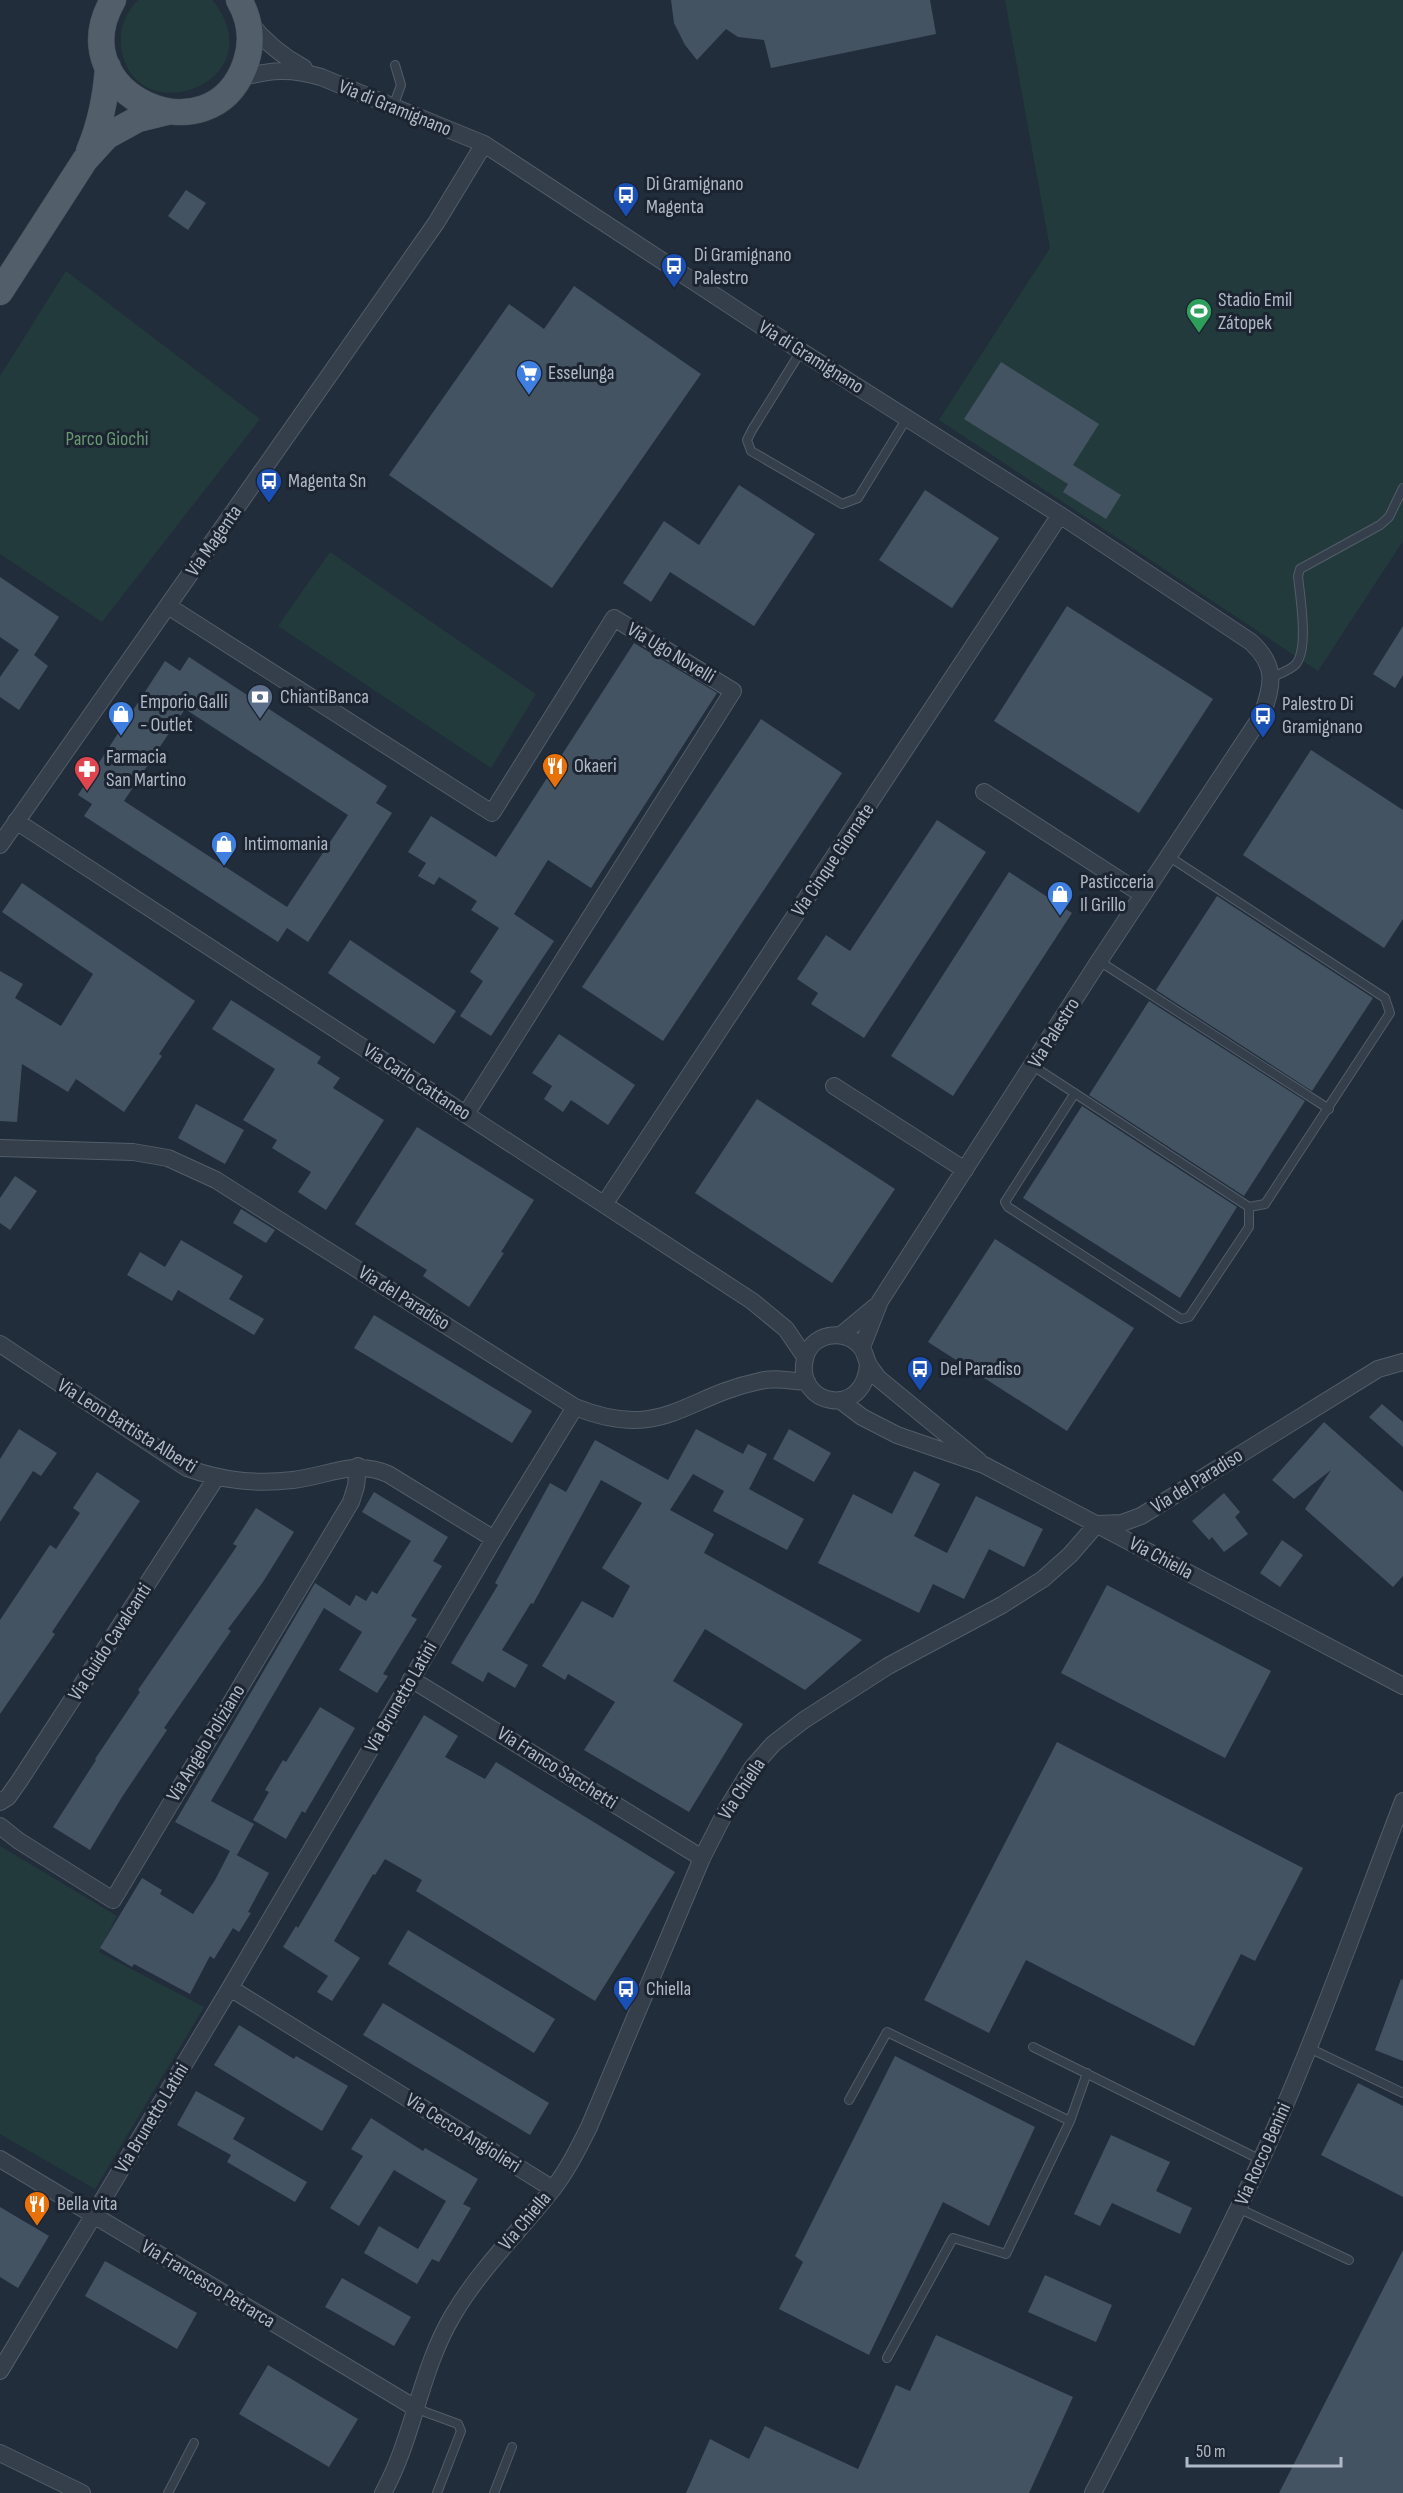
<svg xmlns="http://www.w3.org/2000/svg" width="1403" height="2493" viewBox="0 0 1403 2493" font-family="'Sofia Sans Condensed',sans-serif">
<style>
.green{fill:#233a3c}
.building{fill:#445362;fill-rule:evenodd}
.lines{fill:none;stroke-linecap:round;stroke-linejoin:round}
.service-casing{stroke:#535d69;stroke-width:10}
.minor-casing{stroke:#535d69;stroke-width:18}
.primary-casing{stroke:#3e4854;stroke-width:27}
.service{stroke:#353f4b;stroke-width:8}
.minor{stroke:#353f4b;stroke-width:16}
.primary{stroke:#535e6b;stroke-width:26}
.labels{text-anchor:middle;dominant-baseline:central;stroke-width:6;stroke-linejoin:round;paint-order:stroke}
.street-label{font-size:20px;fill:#b0bac7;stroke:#1b2430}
.poi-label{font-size:20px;fill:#b0bac7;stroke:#1b2430;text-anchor:start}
.park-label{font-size:20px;fill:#679970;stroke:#1b2430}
</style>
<rect width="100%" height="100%" fill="#212d3b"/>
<path class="green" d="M138,0H212L214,2C276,84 132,135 121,46C119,29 126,12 138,0Z
M1005,0H1403V541L1318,671L939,420L1050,248Z
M66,271L260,419L102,622L0,554V376Z
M330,552L536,694L491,768L278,626Z
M0,1846L117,1916L99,1952L204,2007L95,2189L0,2134Z"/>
<path class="building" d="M671,0H930L936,34L771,68L764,40L738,37L726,29L697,60L685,45L674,23Z
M186,190L206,203L188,230L168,216Z
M574,286L701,374L552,588L389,475L509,304L544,329Z
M1001,362L1099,424L1073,465L1121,495L1106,519L1063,492L1068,484L964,419Z
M739,485L815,534L754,626L670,572L651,602L623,583L664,521L699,545Z
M925,490L999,538L952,608L879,560Z
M0,577L59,617L34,655L48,666L19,710L0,697V677L19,650L0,637Z
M1067,606L1213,699L1139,813L994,721Z
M1403,626V675L1395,688L1373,674Z
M634,643L717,693L591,888L548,860L514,914L554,941L491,1036L460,1016L483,981L470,972L499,928L471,910L477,901L439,877L434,885L418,876L426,863L408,852L431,816L496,857Z
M189,657L387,786L376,803L392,813L308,942L287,928L278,942L84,816L92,804L78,795L165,661L180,671ZM185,709L348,815L287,907L124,801Z
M761,719L842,773L663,1041L582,987Z
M1311,750L1403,810V919L1384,948L1243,855Z
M937,820L986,852L864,1038L811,1004L818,993L797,979L826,935L850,951Z
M1009,872L1072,913L953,1096L891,1056Z
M22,883L195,1001L159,1054L162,1056L124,1112L76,1079L68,1092L22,1064L17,1122L0,1121V971L23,984L15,998L61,1026L93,974L2,912Z
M1217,896L1373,998L1312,1091L1156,990Z
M350,940L456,1011L434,1044L328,973Z
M231,1000L321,1057L317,1063L340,1078L333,1088L384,1120L326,1210L298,1192L311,1172L272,1148L277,1140L243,1120L275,1069L212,1029Z
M1149,1001L1305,1101L1244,1196L1089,1095Z
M559,1034L635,1085L608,1125L571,1100L563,1112L544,1099L552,1086L532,1073Z
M757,1099L895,1189L832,1283L695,1193Z
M196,1104L244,1130L225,1164L178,1138Z
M1082,1106L1237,1207L1180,1298L1023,1198Z
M417,1127L534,1200L501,1252L504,1253L469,1307L423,1276L427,1270L355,1224Z
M15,1176L37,1191L10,1230L0,1223V1198Z
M241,1209L275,1230L266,1243L233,1223Z
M995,1239L1134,1328L1067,1431L928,1342Z
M181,1240L243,1276L229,1299L264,1319L254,1335L178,1290L172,1301L127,1275L140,1252L165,1267Z
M374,1315L532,1411L512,1443L354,1348Z
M1382,1404L1403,1422V1447L1369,1417Z
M1324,1422L1403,1492V1576L1393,1587L1305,1509L1331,1470L1294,1499L1272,1480Z
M19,1429L57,1453L41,1476L33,1471L0,1522V1459Z
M696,1429L743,1454L748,1444L767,1454L749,1489L804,1519L787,1550L713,1511L724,1491L693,1474L670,1510L714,1534L704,1553L862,1640L805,1690L705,1629L673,1681L743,1724L689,1812L584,1750L615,1702L568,1674L565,1680L542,1666L582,1601L613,1618L630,1586L602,1568L642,1503L601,1480L533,1604L531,1603L502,1650L528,1665L515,1688L488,1672L483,1682L451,1663L498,1585L495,1583L550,1483L566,1492L595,1440L668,1480Z
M789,1429L831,1453L814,1482L773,1459Z
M914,1471L940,1484L914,1536L947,1553L976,1496L1043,1529L1024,1567L989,1549L964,1599L933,1584L919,1613L818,1563L853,1494L892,1514Z
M97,1472L140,1501L52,1632L55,1634L0,1714V1620L50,1545L56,1549L80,1513L73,1508Z
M374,1492L448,1537L433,1561L442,1566L411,1616L417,1619L383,1674L388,1676L377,1693L339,1670L362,1632L324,1608L211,1801L254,1824L237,1855L233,1853L269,1873L248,1912L251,1913L239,1932L233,1928L214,1959L210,1956L190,1994L134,1964L132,1967L100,1948L142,1878L162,1890L160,1894L193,1914L215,1880L230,1851L175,1822L315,1583L350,1606L356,1595L366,1601L372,1591L377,1594L411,1541L362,1512Z
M1224,1493L1240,1512L1235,1517L1248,1534L1224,1552L1212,1537L1209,1540L1192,1521Z
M256,1508L294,1532L263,1582L228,1629L231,1631L164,1728L167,1730L122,1797L90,1850L53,1827L96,1760L95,1759L140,1692L138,1690L237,1546L233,1544Z
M1282,1540L1303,1555L1280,1587L1260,1573Z
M1107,1585L1271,1671L1225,1758L1061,1673Z
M320,1707L355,1728L305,1813L302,1811L286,1839L253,1820L269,1792L265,1790L283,1760L286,1762Z
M424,1715L458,1736L445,1757L485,1779L496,1762L675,1872L595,2001L416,1891L422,1880L385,1859L375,1875L373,1874L334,1941L360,1958L332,2001L317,1992L328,1976L283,1947L296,1926L298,1928Z
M1057,1742L1303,1868L1255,1961L1241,1954L1194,2046L1026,1960L989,2033L924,2000Z
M408,1930L555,2019L534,2053L388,1964Z
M1401,1979L1403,1980V2061L1375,2050Z
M383,2003L549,2103L530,2135L363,2035Z
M239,2025L294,2059L296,2056L348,2086L322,2131L214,2065Z
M895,2056L1035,2127L989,2226L943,2202L869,2355L779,2309L803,2262L795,2256Z
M1358,2083L1403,2106V2197L1321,2155Z
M196,2091L245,2118L233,2139L307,2182L295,2202L227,2162L231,2155L177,2125Z
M371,2118L423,2151L425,2148L478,2179L463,2204L471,2208L439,2262L432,2259L417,2284L364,2253L379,2226L418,2249L446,2201L394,2170L359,2226L330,2208L363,2156L351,2149Z
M1111,2135L1170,2162L1156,2191L1192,2208L1180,2234L1112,2203L1100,2226L1074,2214Z
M0,2207L49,2236L18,2288L0,2277Z
M1403,2250V2493H1279Z
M105,2261L197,2313L177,2349L85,2296Z
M1045,2275L1112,2305L1096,2342L1028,2312Z
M342,2278L411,2317L394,2346L325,2307Z
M936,2335L1073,2397L1029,2493H686L710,2439L749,2459L765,2426L858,2469L896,2385L910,2391Z
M268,2365L358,2419L329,2467L239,2414Z"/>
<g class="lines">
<g class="service-casing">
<path id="service" d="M393,107L401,85L395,65
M801,351L752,430L747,440L751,451L842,504L858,498L907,418
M1272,677C1279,674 1291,670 1296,664C1309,648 1300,596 1298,576L1300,569L1380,525L1389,517L1403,488
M1099,961L1329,1109
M1033,1066L1249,1207L1265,1204L1390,1013L1385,998L1168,856
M1075,1093L1005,1202L1008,1207L1181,1319L1189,1317L1249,1227V1207
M1033,2047L1261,2160
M1309,2048L1403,2093
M849,2100L887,2032L1070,2121
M1238,2208L1349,2260
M887,2358L953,2238L1006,2254L1070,2121L1087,2073
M417,2409L458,2424L461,2431L437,2493
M168,2493L194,2443
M494,2493L512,2447"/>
</g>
<g class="minor-casing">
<path id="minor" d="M249,22C265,42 282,56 304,68
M239,78C271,70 289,68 321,77L484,144L766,329L1060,515L1251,642C1277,666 1273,684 1262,715L1099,961L880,1301L862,1347
M168,606L492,813L614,618L733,691L466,1114
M984,792L1143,895
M16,821L752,1301L786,1329L805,1357
M0,845L436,223L484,144
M834,1086L965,1170
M0,1148L133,1152L168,1158L216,1180L575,1407C663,1442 683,1397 760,1381C775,1377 791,1381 807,1382
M605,1203L1060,515
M841,1335L876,1306
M0,1344L187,1468C223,1481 255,1484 293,1480C328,1476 354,1459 388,1474L494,1539
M868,1363C865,1421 794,1405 805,1359C810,1334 844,1327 860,1346C865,1351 865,1357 868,1363C870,1368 875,1373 878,1378L979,1461
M841,1401L862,1417L897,1435L984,1465L1403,1686
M1098,1524L1122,1523L1141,1516L1378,1369L1403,1362
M411,1679L702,1858
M0,1802L8,1797L20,1780L216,1478
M0,1826L19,1841L113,1900L351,1502L356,1486L358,1466
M230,1988L553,2189
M0,2159L417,2409
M0,2371L230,1988L494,1539L575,1407
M0,2453L82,2493
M383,2493C414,2437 420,2370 453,2315C480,2269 519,2232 552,2190C567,2171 578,2149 589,2127L702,1858L728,1807L752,1768L773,1744L804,1720L888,1666L1002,1605L1043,1579L1070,1555L1097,1524
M1093,2493C1150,2383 1209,2273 1261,2160C1314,2043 1357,1921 1403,1801"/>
</g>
<g class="primary-casing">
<path id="primary" d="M113,0C58,95 213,163 246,62C253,41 250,19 239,0
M89,151C101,123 106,96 108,67
M0,292L85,160L107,136L138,119L167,112"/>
</g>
<use href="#service" class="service"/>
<use href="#minor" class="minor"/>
<use href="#primary" class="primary"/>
</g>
<defs>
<g id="bus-pin" transform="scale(1.35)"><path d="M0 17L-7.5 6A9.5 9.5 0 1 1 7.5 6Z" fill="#1a4fb4" stroke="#1b2430"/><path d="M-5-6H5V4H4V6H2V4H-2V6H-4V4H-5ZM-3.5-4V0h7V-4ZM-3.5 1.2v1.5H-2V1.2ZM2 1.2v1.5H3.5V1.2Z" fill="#fff"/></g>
<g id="stadium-pin" transform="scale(1.35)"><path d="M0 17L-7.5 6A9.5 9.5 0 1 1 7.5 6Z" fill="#2e9e5b" stroke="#1b2430"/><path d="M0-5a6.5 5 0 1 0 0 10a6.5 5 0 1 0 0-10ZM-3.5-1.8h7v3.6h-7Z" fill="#fff"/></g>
<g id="supermarket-pin" transform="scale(1.35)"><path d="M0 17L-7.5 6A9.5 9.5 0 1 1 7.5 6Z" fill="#3f7fe0" stroke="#1b2430"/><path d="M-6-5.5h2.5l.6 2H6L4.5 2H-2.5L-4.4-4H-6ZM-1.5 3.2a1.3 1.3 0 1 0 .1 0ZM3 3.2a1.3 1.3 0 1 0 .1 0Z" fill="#fff"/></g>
<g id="bank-pin" transform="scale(1.35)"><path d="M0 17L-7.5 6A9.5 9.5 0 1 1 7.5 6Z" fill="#5c6f8a" stroke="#1b2430"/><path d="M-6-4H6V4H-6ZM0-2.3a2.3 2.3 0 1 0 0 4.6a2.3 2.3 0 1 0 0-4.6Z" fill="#fff"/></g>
<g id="shop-pin" transform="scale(1.35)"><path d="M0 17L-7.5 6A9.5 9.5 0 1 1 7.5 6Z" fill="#3f7fe0" stroke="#1b2430"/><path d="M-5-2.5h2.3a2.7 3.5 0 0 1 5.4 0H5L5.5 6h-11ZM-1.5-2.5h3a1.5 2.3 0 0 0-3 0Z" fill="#fff"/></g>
<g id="restaurant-pin" transform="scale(1.35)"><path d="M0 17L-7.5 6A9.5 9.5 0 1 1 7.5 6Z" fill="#e8710a" stroke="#1b2430"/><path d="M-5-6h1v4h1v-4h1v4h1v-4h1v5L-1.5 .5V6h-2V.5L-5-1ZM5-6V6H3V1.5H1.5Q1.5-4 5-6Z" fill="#fff"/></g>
<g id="pharmacy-pin" transform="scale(1.35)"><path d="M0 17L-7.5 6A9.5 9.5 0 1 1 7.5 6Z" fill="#e0444e" stroke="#1b2430"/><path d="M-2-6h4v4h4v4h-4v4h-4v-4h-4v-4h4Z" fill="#fff"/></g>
</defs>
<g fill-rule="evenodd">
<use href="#bus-pin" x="626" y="195"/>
<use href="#bus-pin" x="674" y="266"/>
<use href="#stadium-pin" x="1199" y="311"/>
<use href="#supermarket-pin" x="529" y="373"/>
<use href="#bus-pin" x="269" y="481"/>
<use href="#bank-pin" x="260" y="697"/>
<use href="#shop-pin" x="121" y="714"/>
<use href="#bus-pin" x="1263" y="716"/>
<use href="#restaurant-pin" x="555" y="766"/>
<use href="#pharmacy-pin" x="87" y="769"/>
<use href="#shop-pin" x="224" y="844"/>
<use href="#shop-pin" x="1060" y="894"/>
<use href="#bus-pin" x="920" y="1369"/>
<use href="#bus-pin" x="626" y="1989"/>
<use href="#restaurant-pin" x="37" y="2204"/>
</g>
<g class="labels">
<g class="street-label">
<text transform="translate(395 108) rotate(22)">Via di Gramignano</text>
<text transform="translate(811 357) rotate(32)">Via di Gramignano</text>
<text transform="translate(214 541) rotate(-55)">Via Magenta</text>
<text transform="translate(671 653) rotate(31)">Via Ugo Novelli</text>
<text transform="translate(833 860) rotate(-56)">Via Cinque Giornate</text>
<text transform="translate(1054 1033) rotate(-58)">Via Palestro</text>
<text transform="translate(417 1082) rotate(33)">Via Carlo Cattaneo</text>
<text transform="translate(404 1298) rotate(32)">Via del Paradiso</text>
<text transform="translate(127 1426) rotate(32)">Via Leon Battista Alberti</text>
<text transform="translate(1197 1481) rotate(-32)">Via del Paradiso</text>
<text transform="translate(1161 1558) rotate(28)">Via Chiella</text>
<text transform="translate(110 1642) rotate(-57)">Via Guido Cavalcanti</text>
<text transform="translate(401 1697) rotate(-60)">Via Brunetto Latini</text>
<text transform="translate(206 1743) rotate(-59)">Via Angelo Poliziano</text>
<text transform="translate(557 1768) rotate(32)">Via Franco Sacchetti</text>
<text transform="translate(742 1789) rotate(-57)">Via Chiella</text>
<text transform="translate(152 2118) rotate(-59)">Via Brunetto Latini</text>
<text transform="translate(463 2133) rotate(32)">Via Cecco Angiolieri</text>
<text transform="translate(1263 2154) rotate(-66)">Via Rocco Benini</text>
<text transform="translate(525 2221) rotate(-50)">Via Chiella</text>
<text transform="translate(208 2284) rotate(31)">Via Francesco Petrarca</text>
</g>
<g class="poi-label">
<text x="646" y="184">Di Gramignano<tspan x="646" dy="23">Magenta</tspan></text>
<text x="694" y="255">Di Gramignano<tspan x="694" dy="23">Palestro</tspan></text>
<text x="1218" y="300">Stadio Emil<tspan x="1218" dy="23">Zátopek</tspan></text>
<text x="548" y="373">Esselunga</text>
<text x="288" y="481">Magenta Sn</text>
<text x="280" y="697">ChiantiBanca</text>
<text x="140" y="702">Emporio Galli<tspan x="140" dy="23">- Outlet</tspan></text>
<text x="1282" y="704">Palestro Di<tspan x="1282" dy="23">Gramignano</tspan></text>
<text x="106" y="757">Farmacia<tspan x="106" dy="23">San Martino</tspan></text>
<text x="574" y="766">Okaeri</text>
<text x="244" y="844">Intimomania</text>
<text x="1080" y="882">Pasticceria<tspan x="1080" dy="23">Il Grillo</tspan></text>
<text x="940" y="1369">Del Paradiso</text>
<text x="646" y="1989">Chiella</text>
<text x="57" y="2204">Bella vita</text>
</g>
<g class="park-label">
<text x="107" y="439">Parco Giochi</text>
</g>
</g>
<path d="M1187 2457v9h154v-9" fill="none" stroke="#b0bac7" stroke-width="3"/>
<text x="1196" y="2457" font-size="18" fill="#b0bac7" stroke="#1b2430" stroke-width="4.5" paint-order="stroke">50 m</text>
</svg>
